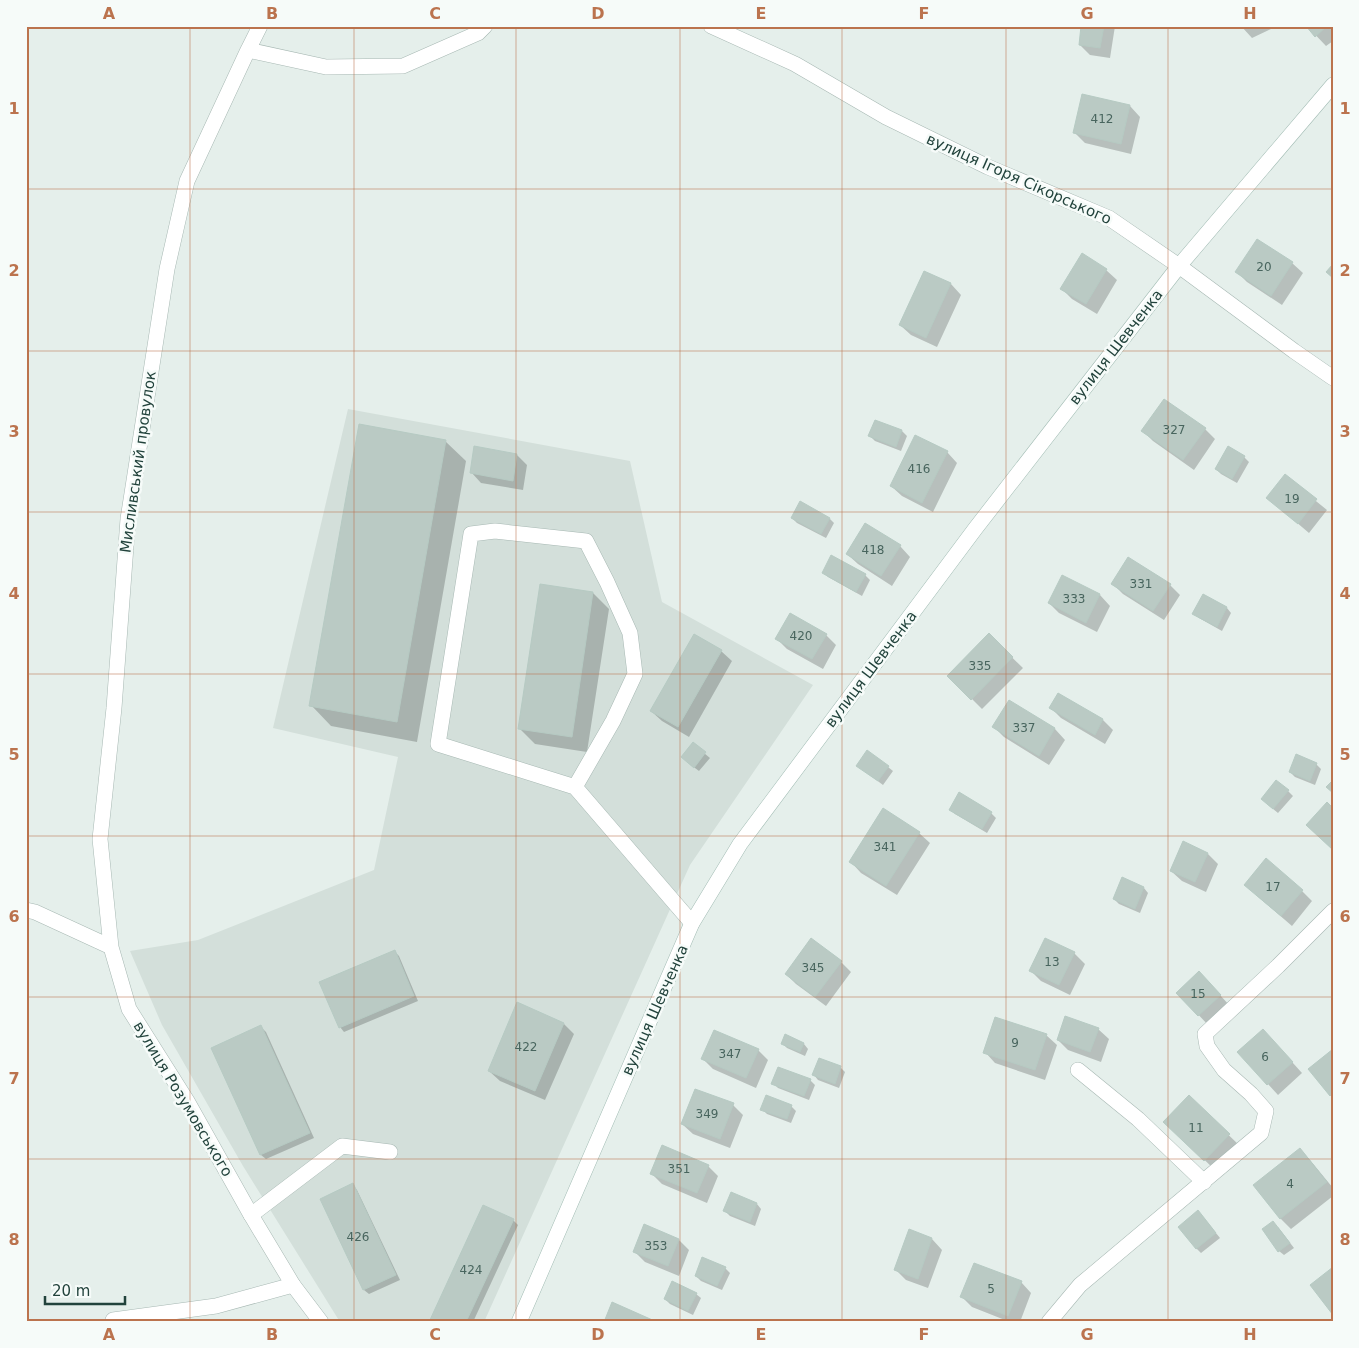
<svg xmlns="http://www.w3.org/2000/svg" width="1359" height="1348" viewBox="0 0 1359 1348" font-family="'DejaVu Sans',sans-serif">
<style>
.built{fill:#d3dfda}
.shadow{fill:#0003}
.building{fill:#bacac4;stroke:#b6cac3}
.lines{fill:none;stroke-linecap:round;stroke-linejoin:round}
.lane-casing{stroke:#a7b8b3;stroke-width:16}
.street-casing{stroke:#a7b8b3;stroke-width:16}
.secondary-casing{stroke:#a2bcb4;stroke-width:16}
.lane{stroke:#fff;stroke-width:15}
.street{stroke:#fff;stroke-width:15}
.secondary{stroke:#fff;stroke-width:15}
.grid{fill:none;stroke:#bb734e;stroke-width:1;stroke-opacity:0.55}
.labels{text-anchor:middle;dominant-baseline:central;stroke-width:5;stroke-linejoin:round;paint-order:stroke}
.number-label{font-size:12px;fill:#48655e}
.street-label{font-size:15px;fill:#22433c;stroke:#f6fbf9}
.neatline{fill:none;stroke:#bb734e;stroke-width:2}
.grid-label{font-size:16px;text-anchor:middle;font-weight:bold;fill:#bb734e}
</style>
<rect width="100%" height="100%" fill="#e5efeb"/>
<path class="built" d="M348,409L630,461L662,602L813,685L690,865L484,1322H340L243,1166L162,1025L130,951L198,940L374,870L398,757L273,728Z"/>
<path class="shadow" d="M1083,26H1115L1110,58L1090,55L1080,45Z
M1241,26H1277L1252,38Z
M1307,26H1333V41L1326,46Z
M1083,95L1130,106L1140,117L1131,154L1085,143L1074,132Z
M1257,241L1292,263L1303,273L1282,305L1247,282L1237,272Z
M1106,270L1117,280L1097,314L1072,299L1062,289Z
M924,272L951,284L961,295L937,347L911,335L900,325Z
M876,421L902,431L907,436L901,451L875,441L870,436Z
M1205,429L1215,439L1194,470L1153,441L1143,431Z
M445,441L466,461L417,742L331,726L311,705Z
M947,452L957,463L933,512L902,496L891,486Z
M517,455L527,465L523,490L481,483L471,472Z
M1244,457L1249,462L1237,483L1221,474L1216,469Z
M1285,476L1327,510L1309,533L1268,498Z
M792,518L830,519L834,523L826,538L797,523Z
M900,546L910,557L892,586L858,564L847,554Z
M823,572L865,575L870,580L862,596L828,577Z
M1062,577L1100,595L1110,606L1097,632L1059,613L1049,603Z
M1113,584L1170,585L1180,595L1164,620L1123,594Z
M541,585L593,593L609,609L587,752L535,744L519,728Z
M1204,596L1227,608L1231,613L1222,631L1199,618L1194,614Z
M826,635L836,645L823,669L787,649L777,639Z
M989,635L1023,668L982,709L949,676Z
M721,651L732,661L689,737L662,721L651,711Z
M1058,695L1103,720L1113,730L1105,744L1061,718L1051,708Z
M1009,701L1055,729L1065,740L1049,765L1004,737L994,727Z
M693,744L710,758L699,771L687,762Z
M1316,764L1321,769L1315,785L1295,777L1290,772Z
M888,767L893,771L883,785L863,770Z
M1288,791L1293,796L1278,813L1267,804Z
M951,810L991,813L996,818L987,833L955,814Z
M919,833L930,843L897,895L861,873L851,862Z
M1184,843L1208,854L1218,864L1206,892L1182,881L1171,871Z
M1144,888L1148,893L1140,913L1119,904L1114,899Z
M1302,891L1312,901L1292,926L1256,895Z
M1046,940L1074,953L1085,964L1070,995L1041,981L1031,971Z
M395,952L399,956L418,1001L344,1032L340,1027Z
M841,962L851,972L826,1006L796,984L786,974Z
M1209,983L1230,1006L1209,1026L1178,993Z
M564,1024L574,1034L545,1100L500,1081L489,1071Z
M261,1027L266,1032L314,1138L266,1159L261,1155L213,1048Z
M1098,1029L1109,1039L1101,1062L1068,1050L1058,1040Z
M1046,1035L1057,1045L1045,1080L995,1063L985,1052Z
M786,1036L804,1044L808,1049L805,1056L787,1048L782,1043Z
M1273,1041L1302,1073L1278,1095L1268,1084Z
M758,1050L768,1060L756,1088L713,1069L703,1059Z
M840,1067L845,1072L839,1088L818,1080L814,1075Z
M810,1080L815,1085L809,1100L778,1088L773,1083Z
M1189,1097L1239,1145L1215,1170L1165,1122Z
M733,1105L743,1115L730,1148L693,1134L682,1124Z
M791,1106L796,1111L791,1123L767,1114L762,1109Z
M1300,1149L1310,1160L1333,1188V1196L1291,1229L1281,1219L1255,1185Z
M708,1166L718,1176L707,1203L662,1184L652,1174Z
M353,1185L357,1190L400,1280L369,1294L364,1290L322,1199Z
M732,1194L757,1204L761,1209L755,1226L730,1216L725,1211Z
M1203,1217L1220,1238L1201,1253L1196,1248Z
M513,1220L518,1225L473,1322H431Z
M645,1226L679,1240L689,1250L679,1276L645,1262L635,1252Z
M1278,1227L1294,1248L1284,1255L1279,1251Z
M909,1231L932,1239L942,1250L928,1288L906,1280L896,1270Z
M725,1268L730,1273L722,1290L701,1281L696,1276Z
M1021,1282L1031,1293L1020,1322H1010L972,1307L962,1297Z
M696,1294L701,1298L693,1315L670,1304L665,1299Z"/>
<path class="building" d="M1081,26H1104L1100,48L1079,45Z
M1306,26H1327L1315,37Z
M1082,94L1130,105L1121,144L1073,133Z
M1257,239L1293,262L1271,296L1235,272Z
M1082,253L1107,269L1086,304L1060,289Z
M1333,264V278L1326,272Z
M924,271L951,283L926,338L899,325Z
M1164,399L1206,428L1183,460L1141,431Z
M875,420L902,430L896,447L868,436Z
M359,424L446,440L397,722L309,706Z
M915,435L948,451L922,503L890,486Z
M474,446L517,454L513,481L470,473Z
M1228,446L1245,456L1232,479L1215,469Z
M1285,474L1317,499L1298,524L1266,498Z
M800,501L830,518L821,534L791,518Z
M865,523L901,545L881,576L846,554Z
M831,555L866,574L856,592L822,573Z
M1128,557L1171,584L1153,611L1111,584Z
M1062,575L1100,594L1086,623L1048,603Z
M540,584L593,592L572,737L518,729Z
M1203,594L1227,607L1217,627L1192,614Z
M790,613L827,634L812,659L775,639Z
M989,633L1013,657L971,700L947,676Z
M694,634L722,650L678,727L650,711Z
M1058,693L1103,719L1095,735L1049,708Z
M1009,700L1055,728L1039,756L992,727Z
M693,742L706,752L694,768L681,757Z
M867,750L889,766L878,781L856,766Z
M1296,754L1317,763L1310,781L1289,772Z
M1276,780L1289,790L1273,809L1261,799Z
M1333,780V793L1326,787Z
M959,792L992,812L982,829L949,810Z
M1327,802L1333,808V850L1306,825Z
M883,808L920,832L886,886L849,862Z
M1183,841L1208,853L1195,882L1170,871Z
M1266,858L1303,890L1281,916L1244,885Z
M1122,877L1144,887L1135,909L1113,899Z
M811,938L842,961L815,997L785,974Z
M1045,938L1075,952L1059,985L1029,971Z
M395,950L414,996L339,1028L319,982Z
M1199,971L1221,995L1198,1016L1176,993Z
M517,1002L564,1023L535,1091L488,1071Z
M1065,1016L1099,1028L1090,1052L1057,1040Z
M995,1017L1047,1034L1035,1070L983,1053Z
M261,1025L310,1133L260,1155L211,1048Z
M1263,1029L1293,1062L1267,1085L1237,1052Z
M714,1030L759,1049L746,1078L701,1059Z
M785,1034L804,1043L800,1052L781,1044Z
M1333,1049V1093L1330,1096L1308,1069Z
M819,1058L841,1066L835,1084L812,1075Z
M778,1067L811,1079L804,1096L771,1084Z
M695,1089L734,1103L720,1139L681,1124Z
M766,1095L792,1105L787,1119L760,1110Z
M1189,1095L1230,1134L1204,1161L1163,1122Z
M662,1145L709,1165L697,1193L650,1174Z
M1300,1148L1327,1182L1280,1219L1253,1185Z
M353,1183L396,1275L363,1290L320,1199Z
M731,1192L757,1203L750,1222L723,1211Z
M483,1205L514,1219L466,1322H429Z
M1198,1210L1216,1233L1196,1249L1178,1227Z
M1273,1221L1290,1243L1278,1252L1262,1229Z
M644,1224L679,1239L668,1266L633,1252Z
M909,1229L932,1238L918,1279L894,1270Z
M702,1257L726,1267L717,1286L695,1276Z
M974,1263L1022,1281L1008,1316L960,1297Z
M1333,1267V1315L1310,1285Z
M672,1281L697,1293L688,1311L664,1299Z
M612,1302L657,1322H604Z"/>
<g class="lines">
<g class="lane-casing">
<path id="lane" d="M575,787L613,721L635,674L630,633L607,582L586,541L495,531L471,534L438,744L575,787L692,923
M1078,1070L1138,1119L1204,1182
M251,1215L342,1146L390,1152
M113,1320L216,1306L293,1285"/>
</g>
<g class="street-casing">
<path id="street" d="M711,26L795,64L886,117L988,167L1109,218L1179,266L1294,351L1333,378
M248,50L326,67L403,66L478,33L485,26
M26,910L35,912L111,947L129,1009L187,1101L251,1215L293,1285L321,1322
M111,947L100,839L114,708L128,519L167,269L187,181L248,50L260,26
M1049,1322L1080,1285L1261,1133L1266,1111L1251,1094L1224,1070L1207,1046L1205,1034L1278,966L1333,911"/>
</g>
<g class="secondary-casing">
<path id="secondary" d="M519,1322L692,923L740,844L975,529L1179,266L1333,85"/>
</g>
<use href="#lane" class="lane"/>
<use href="#street" class="street"/>
<use href="#secondary" class="secondary"/>
</g>
<path class="grid" d="M190,26V1322M354,26V1322M516,26V1322M680,26V1322M842,26V1322M1006,26V1322M1168,26V1322M26,189H1333M26,351H1333M26,512H1333M26,674H1333M26,836H1333M26,997H1333M26,1159H1333"/>
<g class="labels">
<g class="number-label">
<text x="1102" y="119">412</text>
<text x="1264" y="267">20</text>
<text x="1174" y="430">327</text>
<text x="919" y="469">416</text>
<text x="1292" y="499">19</text>
<text x="873" y="550">418</text>
<text x="1141" y="584">331</text>
<text x="1074" y="599">333</text>
<text x="801" y="636">420</text>
<text x="980" y="666">335</text>
<text x="1024" y="728">337</text>
<text x="885" y="847">341</text>
<text x="1273" y="887">17</text>
<text x="1052" y="962">13</text>
<text x="813" y="968">345</text>
<text x="1198" y="994">15</text>
<text x="1015" y="1043">9</text>
<text x="526" y="1047">422</text>
<text x="730" y="1054">347</text>
<text x="1265" y="1057">6</text>
<text x="707" y="1114">349</text>
<text x="1196" y="1128">11</text>
<text x="679" y="1169">351</text>
<text x="1290" y="1184">4</text>
<text x="358" y="1237">426</text>
<text x="656" y="1246">353</text>
<text x="471" y="1270">424</text>
<text x="991" y="1289">5</text>
</g>
<g class="street-label">
<text transform="translate(1019 179) rotate(24)">вулиця Ігоря Сікорського</text>
<text transform="translate(1116 347) rotate(-52)">вулиця Шевченка</text>
<text transform="translate(138 462) rotate(-82)">Мисливський провулок</text>
<text transform="translate(871 669) rotate(-53)">вулиця Шевченка</text>
<text transform="translate(655 1010) rotate(-66)">вулиця Шевченка</text>
<text transform="translate(183 1099) rotate(59)">вулиця Розумовського</text>
</g>
</g>
<rect width="1359" height="1348" fill="none" stroke="#f6fbf9" stroke-width="55"/>
<path d="M45 1296v8h80v-8" fill="none" stroke="#22433c" stroke-width="2.5"/>
<text x="52" y="1296" font-size="15" fill="#22433c" stroke="#f6fbf9" stroke-width="4" paint-order="stroke">20 m</text>
<rect x="28" y="28" width="1304" height="1292" class="neatline"/>
<g class="grid-label">
<text x="109" y="19">A</text>
<text x="272" y="19">B</text>
<text x="435" y="19">C</text>
<text x="598" y="19">D</text>
<text x="761" y="19">E</text>
<text x="924" y="19">F</text>
<text x="1087" y="19">G</text>
<text x="1250" y="19">H</text>
<text x="14" y="114">1</text>
<text x="1345" y="114">1</text>
<text x="14" y="276">2</text>
<text x="1345" y="276">2</text>
<text x="14" y="437">3</text>
<text x="1345" y="437">3</text>
<text x="14" y="599">4</text>
<text x="1345" y="599">4</text>
<text x="14" y="760">5</text>
<text x="1345" y="760">5</text>
<text x="14" y="922">6</text>
<text x="1345" y="922">6</text>
<text x="14" y="1084">7</text>
<text x="1345" y="1084">7</text>
<text x="14" y="1245">8</text>
<text x="1345" y="1245">8</text>
<text x="109" y="1340">A</text>
<text x="272" y="1340">B</text>
<text x="435" y="1340">C</text>
<text x="598" y="1340">D</text>
<text x="761" y="1340">E</text>
<text x="924" y="1340">F</text>
<text x="1087" y="1340">G</text>
<text x="1250" y="1340">H</text>
</g>
</svg>
